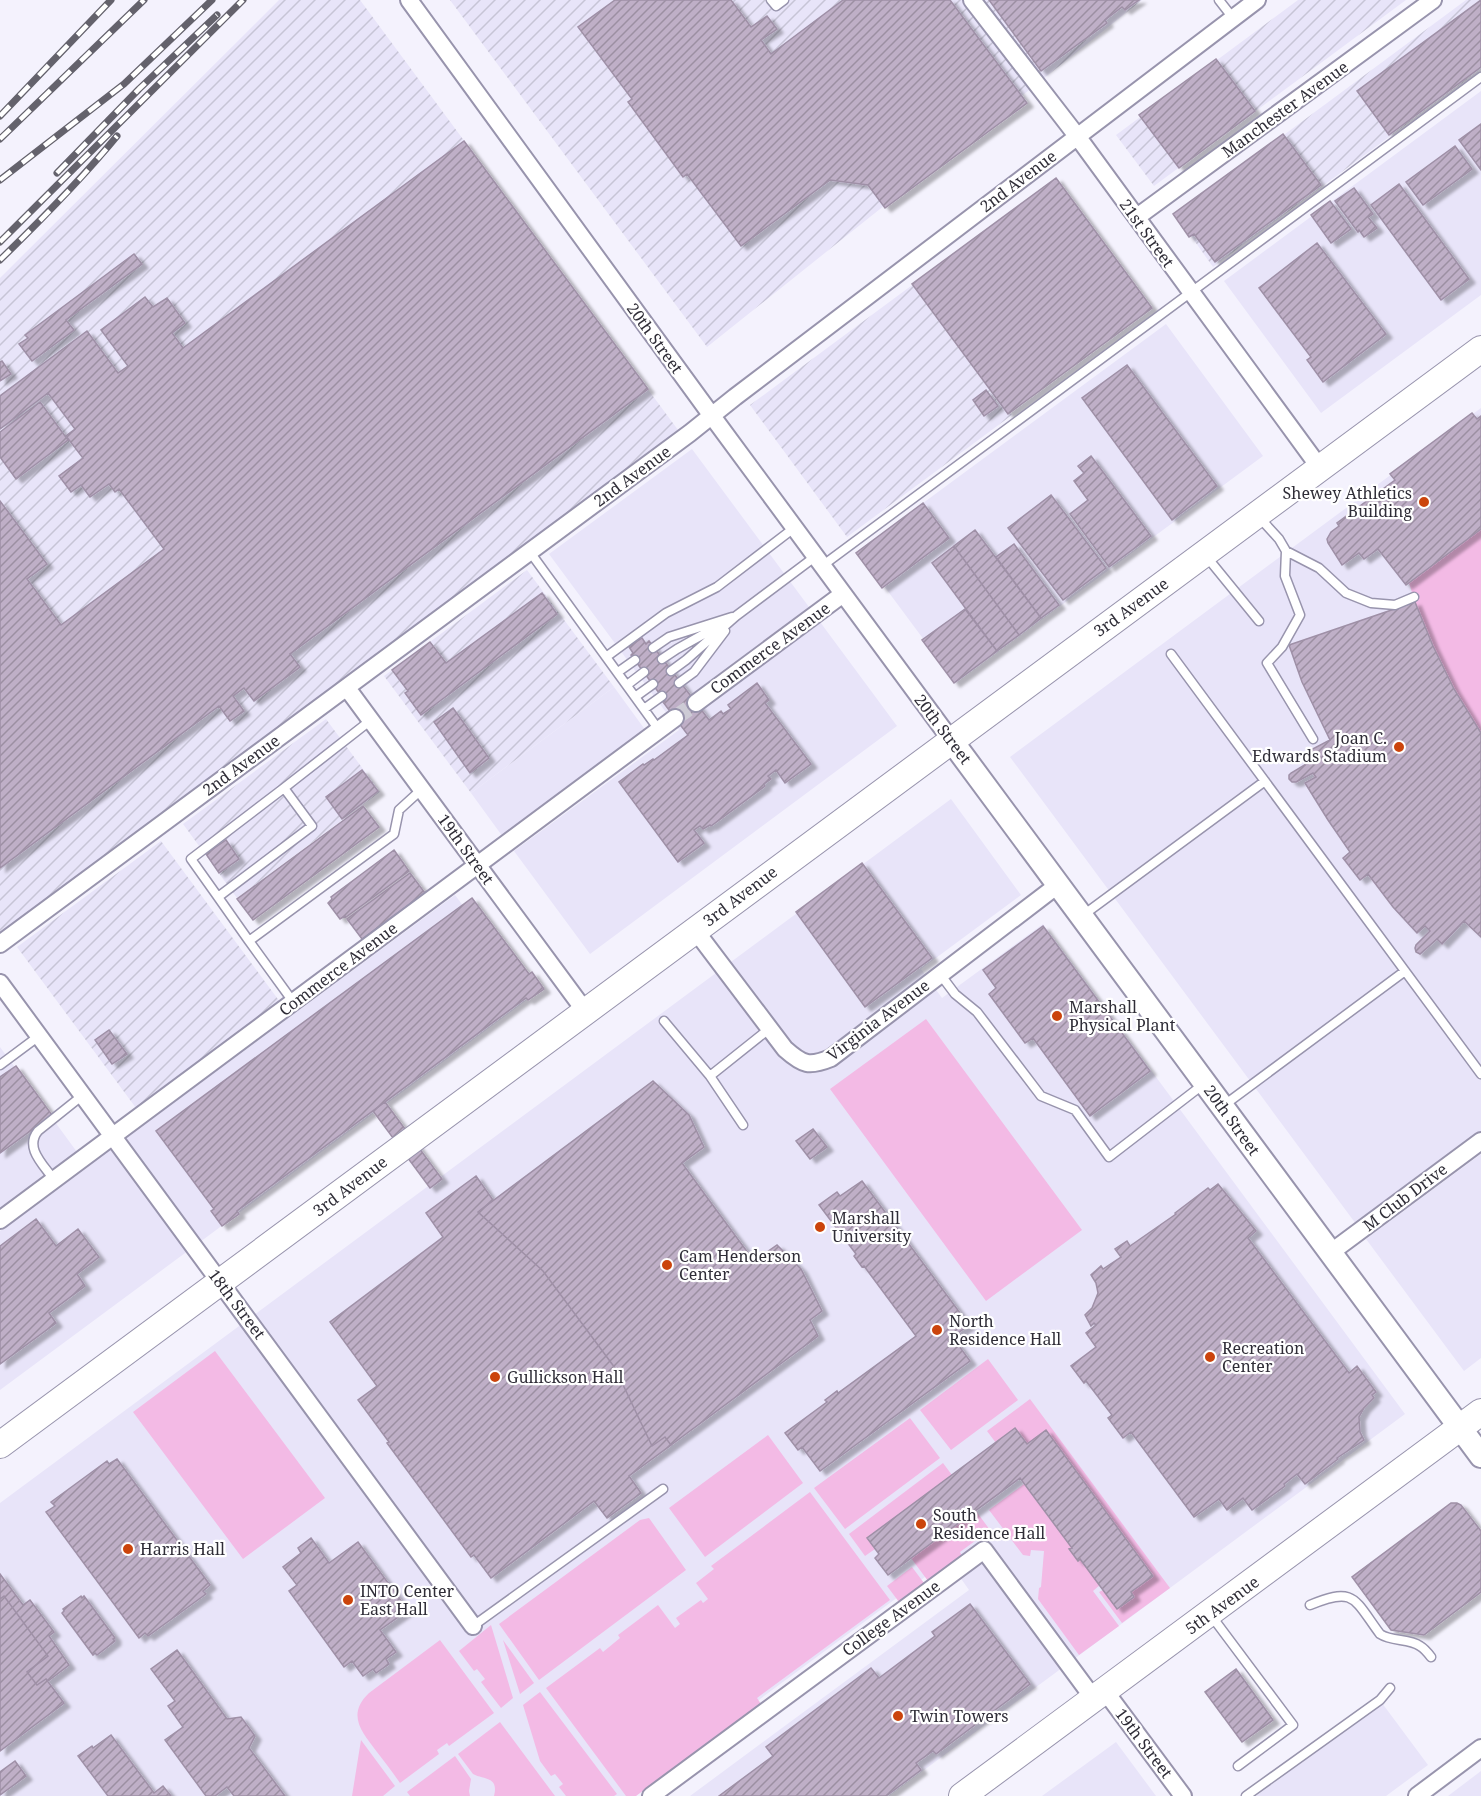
<svg xmlns="http://www.w3.org/2000/svg" width="1481" height="1796" viewBox="0 0 1481 1796" font-family="'Noto Serif',serif">
<style>
.built{fill:#e8e4f9}
.industrial{fill:url(#industrial-furrows)}
.green{fill:#f3bae5}
.building{fill:url(#building-hatch);stroke:#9f90a7;stroke-width:1.5;filter:url(#shadow)}
.lines{fill:none;stroke-linecap:round;stroke-linejoin:round}
.minor-tunnel{stroke:#cdcbd5;stroke-width:16;stroke-dasharray:16 8;stroke-linecap:butt}
.service-casing{stroke:#9894ad;stroke-width:11}
.minor-casing{stroke:#9894ad;stroke-width:20}
.secondary-casing{stroke:#9894ad;stroke-width:26}
.primary-casing{stroke:#9894ad;stroke-width:28}
.service{stroke:#fff;stroke-width:8}
.minor{stroke:#fff;stroke-width:16}
.secondary{stroke:#fff;stroke-width:22}
.primary{stroke:#fff;stroke-width:26}
.rail-casing{stroke:#64626c;stroke-width:7}
.rail{stroke:#fff;stroke-width:4.5;stroke-dasharray:14;stroke-linecap:butt}
.poi-dot{fill:#cb440c;stroke:#fff;stroke-width:2}
.labels{text-anchor:middle;dominant-baseline:central;stroke-width:4.5;stroke-linejoin:round;paint-order:stroke}
.street-label{font-size:16px;fill:#2f2d37;stroke:#fff}
.poi-label{font-size:16px;fill:#2f2d37;stroke:#fff;text-anchor:start}
</style>
<defs>
<pattern id="industrial-furrows" width="10" height="10" patternUnits="userSpaceOnUse" patternTransform="scale(1.5)"><rect width="10" height="10" fill="#e8e4f9"/><path d="M-1 1l2-2M0 10L10 0M9 11l2-2" fill="none" stroke="#c7c4d6"/></pattern>
<pattern id="building-hatch" width="6" height="6" patternUnits="userSpaceOnUse" patternTransform="scale(1.5)"><rect width="6" height="6" fill="#bfafc7"/><path d="M-1 1l2-2M0 6l6-6M5 7l2-2" fill="none" stroke="#9c8fa2"/></pattern>
<filter id="shadow"><feDropShadow dx="6" dy="4" stdDeviation="1.5" flood-color="#0004"/></filter>
</defs>
<rect width="100%" height="100%" fill="#f4f2fd"/>
<path class="built" d="M1481,91V295L1321,413L1224,281Z
M1166,324L1263,456L956,683L858,551Z
M1481,408V1132L1356,1224L1010,757Z
M692,449L897,726L590,954L514,851L679,730L549,554Z
M614,687L646,731L503,837L471,793Z
M951,799L1021,895L921,969L942,998L1043,924L1405,1414L889,1796H690L969,1590L948,1560L629,1796H0V1503Z
M455,895L531,997L0,1390V1231Z
M0,1047L77,1152L0,1209Z
M1481,1154V1358L1464,1371L1366,1239Z
M1382,1703L1428,1765L1386,1796H1256Z
M1116,1742L1156,1796H1042Z
M1481,1771V1796H1448Z"/>
<path class="industrial" d="M279,0H360L681,434L0,937V278Z
M450,0H1142L707,347Z
M1298,0H1406L1154,186L1116,135Z
M1466,0H1481V69L1213,267L1176,215Z
M915,283L1012,415L847,537L750,405Z
M527,570L614,687L471,793L384,676Z
M326,719L380,792L237,898L183,824Z
M161,841L280,1002L136,1108L17,947Z"/>
<path class="green" d="M1481,529V937L1464,921L1442,944L1437,939L1420,954L1416,952L1415,948L1430,931L1425,926L1417,933L1393,907L1368,875L1360,880L1343,858L1350,852L1328,820L1305,783L1315,778L1313,773L1292,782L1289,779V775L1308,763L1303,754L1330,740L1302,682L1289,645L1415,602L1409,583Z
M926,1019L1082,1230L986,1301L830,1089Z
M215,1351L325,1498L243,1559L133,1412Z
M988,1359L1018,1400L951,1450L920,1410Z
M1030,1399L1170,1588L1122,1623L1099,1592L1103,1590L1118,1609L1134,1597L1131,1592L1153,1575L1046,1431L1027,1444L1015,1429L996,1443L987,1431Z
M910,1418L940,1458L845,1529L814,1488Z
M768,1435L803,1483L705,1557L669,1508Z
M943,1463L952,1475L867,1538L875,1549L865,1556L849,1534Z
M1024,1484L1072,1548L1070,1549L1078,1560L1080,1559L1100,1585L1093,1591L1119,1626L1079,1655L1038,1599L1039,1588L1041,1587L1044,1551L1031,1550L1030,1556L1023,1555L989,1510Z
M810,1492L890,1600L757,1698L761,1704L636,1796H626L546,1688L600,1648L603,1652L620,1638L618,1635L658,1605L675,1628L680,1624L676,1618L701,1600L703,1603L708,1599L696,1583L714,1569L711,1566Z
M976,1511L990,1530L960,1552L962,1556L928,1581L911,1558Z
M649,1518L686,1570L539,1680L499,1624L640,1520Z
M912,1567L924,1583L899,1602L887,1586Z
M491,1625L513,1698L501,1708L481,1682L485,1679L477,1669L474,1671L459,1651Z
M440,1640L494,1713L449,1746L447,1743L437,1750L439,1754L400,1783C393,1773 385,1762 377,1752C362,1732 346,1715 369,1693Z
M503,1640L534,1683L520,1694Z
M540,1692L617,1794L614,1796H566L559,1787L563,1784L555,1774L551,1776L540,1761L523,1705Z
M500,1722L555,1796H494C499,1776 484,1780 473,1774L458,1754Z
M361,1740L395,1786L383,1796H352Z
M455,1756L471,1779L469,1791L470,1796H410L407,1792Z"/>
<path class="building" d="M615,0H731L751,27L767,16L777,29L761,40L771,54L843,0H950L1027,103L885,208L868,185L830,180L741,246L687,174L683,177L628,102L632,99L578,27Z
M989,0H1139L1125,10L1122,7L1105,20L1107,23L1041,71Z
M1481,0V67L1389,135L1357,91Z
M1216,59L1255,111L1179,168L1139,115Z
M1481,124V170L1459,140Z
M1283,134L1321,185L1215,262L1194,234L1189,237L1173,214Z
M464,141L648,389L290,654L300,667L254,701L244,688L233,696L244,711L230,721L219,706L0,868V501L47,564L27,579L61,625L164,549L119,489L115,492L109,484L90,497L81,485L71,492L59,476L83,458L66,436L75,429L48,393L0,429V396L87,331L118,373L128,366L101,330L145,297L153,307L167,298L185,323L172,333L183,348Z
M1455,146L1472,169L1423,205L1406,182Z
M1056,178L1152,308L1008,414L912,284Z
M1399,184L1469,279L1441,300L1371,205Z
M1354,188L1373,214L1368,217L1377,228L1364,237L1359,230L1358,232L1335,201Z
M1330,201L1351,229L1331,243L1311,215Z
M1317,243L1386,334L1323,382L1307,360L1311,357L1259,288Z
M134,254L142,264L66,320L74,330L32,361L19,344L28,338L25,335Z
M2,361L11,374L0,381V362Z
M1127,365L1217,486L1172,520L1082,398Z
M986,390L998,406L984,416L973,400Z
M40,402L68,440L16,479L0,457V432Z
M1472,413L1477,419L1481,416V529L1406,585L1378,549L1364,559L1359,553L1342,565L1328,543L1327,539L1331,532L1339,526L1337,523L1395,480L1390,474Z
M1091,456L1151,536L1109,567L1070,514L1088,500L1074,481L1084,473L1078,466Z
M1051,495L1106,568L1063,600L1008,528Z
M923,503L949,538L882,588L856,553Z
M975,530L1041,618L1019,635L954,546Z
M1014,544L1059,605L1041,618L996,557Z
M954,546L1019,635L997,651L932,563Z
M542,593L557,614L421,715L405,693L408,691L392,670L430,642L446,663Z
M1415,602L1433,646L1454,689L1481,733V937L1464,921L1442,944L1437,939L1420,954L1416,952L1415,948L1416,945L1430,931L1425,926L1417,933L1393,907L1368,874L1360,880L1343,858L1350,852L1328,820L1305,783L1316,777L1313,773L1296,782H1292L1289,779V775L1291,773L1308,763L1303,754L1330,740L1302,682L1289,645Z
M965,609L997,651L954,683L922,640Z
M642,638L646,644L649,641L709,720L721,711L723,714L731,709L728,705L757,683L769,700L765,703L811,764L785,783L776,770L768,776L771,779L764,784L765,786L711,826L710,825L703,829L700,826L694,830L704,843L678,862L619,782L643,764L644,765L653,759L654,760L688,735L663,702L665,701L631,655L633,653L629,647Z
M453,708L489,758L470,773L434,722Z
M362,770L378,791L342,819L326,797Z
M363,806L379,827L253,920L237,899Z
M226,840L239,859L219,873L206,854Z
M394,850L409,871L346,917L345,916L340,919L328,903L332,899L331,897Z
M862,863L932,958L865,1007L796,912Z
M410,873L425,893L362,939L347,919Z
M472,898L529,974L532,972L544,989L528,1000L526,998L237,1211L239,1214L222,1226L211,1211L214,1209L156,1131Z
M1043,926L1150,1071L1090,1116L1033,1038L1025,1043L989,994L996,988L983,970Z
M109,1030L127,1054L112,1064L95,1040Z
M16,1066L52,1115L0,1153V1077Z
M653,1081L689,1115L704,1147L682,1163L706,1196L754,1261L777,1245L801,1269L822,1311L810,1320L818,1336L671,1445L665,1437L652,1446L615,1368L543,1271L478,1212Z
M385,1102L442,1179L430,1188L373,1111Z
M813,1129L827,1147L810,1159L796,1141Z
M476,1176L493,1200L478,1212L543,1271L615,1368L652,1446L665,1437L671,1445L629,1476L641,1493L607,1518L594,1501L491,1578L474,1555L471,1557L387,1443L389,1442L358,1400L377,1386L330,1322L443,1237L426,1213Z
M862,1181L969,1325L948,1340L950,1342L954,1339L970,1361L820,1471L802,1447L798,1450L785,1433L827,1402L825,1400L837,1391L838,1393L916,1336L864,1266L862,1267L854,1256L856,1254L819,1205L837,1192L840,1196Z
M1218,1184L1256,1231L1248,1238L1349,1373L1357,1366L1376,1392L1372,1395L1374,1398L1364,1408L1359,1417L1360,1432L1364,1440L1337,1458L1338,1459L1305,1484L1297,1474L1284,1484L1285,1486L1252,1510L1243,1498L1227,1510L1219,1499L1194,1517L1131,1432L1123,1438L1108,1418L1112,1415L1086,1381L1084,1383L1071,1366L1096,1347L1086,1333L1096,1325L1094,1323L1091,1326L1085,1315L1092,1308L1098,1293L1096,1283L1091,1275L1101,1266L1103,1269L1121,1257L1115,1249L1127,1241L1130,1246L1176,1214L1175,1213L1208,1188L1210,1190Z
M36,1219L56,1246L78,1229L99,1257L77,1274L85,1286L49,1313L56,1323L0,1364V1246Z
M1015,1428L1027,1444L1046,1430L1153,1576L1131,1592L1134,1597L1117,1609L1080,1559L1078,1561L1069,1549L1072,1548L1020,1478L888,1575L875,1558L879,1554L867,1538Z
M117,1459L210,1585L203,1591L206,1594L148,1636L145,1633L139,1638L46,1512L55,1506L51,1502L107,1461L109,1464Z
M1451,1503H1457L1461,1505L1481,1531V1592L1424,1635L1391,1630L1352,1577Z
M311,1538L329,1563L358,1542L408,1610L380,1630L396,1652L386,1659L389,1664L376,1673L373,1669L363,1676L352,1661L344,1667L289,1591L297,1585L283,1567L301,1553L298,1548Z
M0,1574L23,1605L30,1600L54,1632L49,1636L69,1665L48,1681L46,1679L37,1685L27,1672L48,1656L4,1596L0,1599Z
M4,1596L48,1656L27,1672L37,1685L46,1679L64,1703L0,1751V1599Z
M81,1596L82,1598L84,1596L115,1638L113,1639L115,1641L97,1655L95,1653L93,1655L62,1613L64,1611L63,1609Z
M970,1604L1030,1684L936,1754L933,1751L916,1763L921,1770L886,1796H719L773,1756L766,1747L871,1668L879,1678L935,1636L932,1632Z
M177,1650L227,1719L241,1717L255,1736L249,1748L285,1796H234L227,1787L215,1796H206L165,1740L183,1727L168,1706L175,1701L151,1669Z
M1236,1669L1273,1720L1242,1742L1205,1692Z
M111,1735L154,1793L163,1786L171,1796H108L78,1756L92,1746L93,1748Z
M15,1761L26,1776L0,1795V1772Z"/>
<g class="lines">
<path class="minor-tunnel" d="M675,718L696,703"/>
<g class="service-casing">
<path id="service" d="M771,0L776,6L784,0
M1219,0L1233,18
M1259,517L1279,539L1286,551L1285,576L1300,615L1282,647L1267,663L1313,739
M1286,551L1319,568L1346,593L1371,603L1395,605L1414,597
M530,552L659,730
M1206,556L1259,621
M822,566L1481,77
M653,648L669,637L732,617
M1171,654L1481,1074
M606,657L666,613L717,587L794,528
M662,659L677,649L720,625
M671,671L686,660L736,616L816,556
M618,672L635,660
M679,683L694,672L725,631
M627,685L644,672
M635,697L653,684
M644,709L662,696
M284,788L191,859L218,897L312,826L284,788L371,720
M218,897L249,941
M1082,916L1265,781
M940,974L955,994L977,1012L1041,1096L1075,1110L1109,1157L1205,1083
M294,1003L249,941L394,834L399,810L422,789
M664,1021L710,1076L769,1029
M0,1065L39,1036
M710,1076L743,1125
M1223,1106L1405,971
M54,1180C44,1165 24,1148 38,1131L83,1095
M1310,1605C1355,1586 1354,1599 1380,1634C1392,1642 1409,1638 1420,1646C1425,1649 1428,1653 1431,1657
M1210,1614L1293,1725L1238,1766
M473,1626L663,1489
M1246,1796L1380,1700L1390,1688"/>
</g>
<g class="minor-casing">
<path id="minor" d="M409,0L712,416L951,740
M972,0L1077,136L1320,468
M1137,217L1433,0
M347,688L585,1011
M696,703L843,594
M695,930L785,1049C803,1065 809,1067 831,1058L1059,884
M0,944L690,433L735,397L1257,0
M0,983L473,1626
M0,1220L675,718
M1330,1253L1481,1141
M1105,1691L1183,1796
M651,1796L984,1550L1094,1699
M1417,1796L1481,1748"/>
</g>
<g class="secondary-casing">
<path id="secondary" d="M951,740L1481,1456"/>
</g>
<g class="primary-casing">
<path id="primary" d="M0,1445L1481,349
M962,1796L1481,1412"/>
</g>
<use href="#service" class="service"/>
<use href="#minor" class="minor"/>
<use href="#secondary" class="secondary"/>
<use href="#primary" class="primary"/>
<g class="rail-casing">
<path id="rail" d="M0,116L111,0
M0,139L144,0
M57,173L139,89L217,15
M0,180L124,84L212,0
M0,242L243,0
M0,260C41,220 81,180 117,136"/>
</g>
<use href="#rail" class="rail"/>
</g>
<g class="poi-dot">
<circle cx="1424" cy="502" r="6"/>
<circle cx="1399" cy="747" r="6"/>
<circle cx="1057" cy="1016" r="6"/>
<circle cx="820" cy="1227" r="6"/>
<circle cx="667" cy="1265" r="6"/>
<circle cx="937" cy="1330" r="6"/>
<circle cx="1210" cy="1357" r="6"/>
<circle cx="495" cy="1377" r="6"/>
<circle cx="921" cy="1524" r="6"/>
<circle cx="128" cy="1549" r="6"/>
<circle cx="348" cy="1600" r="6"/>
<circle cx="898" cy="1716" r="6"/>
</g>
<g class="labels">
<g class="street-label">
<text transform="translate(1285 109) rotate(-36)">Manchester Avenue</text>
<text transform="translate(1018 181) rotate(-37)">2nd Avenue</text>
<text transform="translate(1147 233) rotate(54)">21st Street</text>
<text transform="translate(655 338) rotate(54)">20th Street</text>
<text transform="translate(632 476) rotate(-36)">2nd Avenue</text>
<text transform="translate(1131 607) rotate(-36)">3rd Avenue</text>
<text transform="translate(770 648) rotate(-36)">Commerce Avenue</text>
<text transform="translate(943 729) rotate(53)">20th Street</text>
<text transform="translate(241 765) rotate(-36)">2nd Avenue</text>
<text transform="translate(466 849) rotate(54)">19th Street</text>
<text transform="translate(740 896) rotate(-37)">3rd Avenue</text>
<text transform="translate(338 969) rotate(-37)">Commerce Avenue</text>
<text transform="translate(878 1020) rotate(-37)">Virginia Avenue</text>
<text transform="translate(1232 1120) rotate(54)">20th Street</text>
<text transform="translate(350 1186) rotate(-37)">3rd Avenue</text>
<text transform="translate(1405 1197) rotate(-37)">M Club Drive</text>
<text transform="translate(237 1304) rotate(53)">18th Street</text>
<text transform="translate(1222 1605) rotate(-36)">5th Avenue</text>
<text transform="translate(891 1618) rotate(-36)">College Avenue</text>
<text transform="translate(1144 1743) rotate(53)">19th Street</text>
</g>
<g class="poi-label">
<text x="1412" y="493" text-anchor="end">Shewey Athletics<tspan x="1412" dy="18">Building</tspan></text>
<text x="1387" y="738" text-anchor="end">Joan C.<tspan x="1387" dy="18">Edwards Stadium</tspan></text>
<text x="1069" y="1007">Marshall<tspan x="1069" dy="18">Physical Plant</tspan></text>
<text x="832" y="1218">Marshall<tspan x="832" dy="18">University</tspan></text>
<text x="679" y="1256">Cam Henderson<tspan x="679" dy="18">Center</tspan></text>
<text x="949" y="1321">North<tspan x="949" dy="18">Residence Hall</tspan></text>
<text x="1222" y="1348">Recreation<tspan x="1222" dy="18">Center</tspan></text>
<text x="507" y="1377">Gullickson Hall</text>
<text x="933" y="1515">South<tspan x="933" dy="18">Residence Hall</tspan></text>
<text x="140" y="1549">Harris Hall</text>
<text x="360" y="1591">INTO Center<tspan x="360" dy="18">East Hall</tspan></text>
<text x="910" y="1716">Twin Towers</text>
</g>
</g>
</svg>
